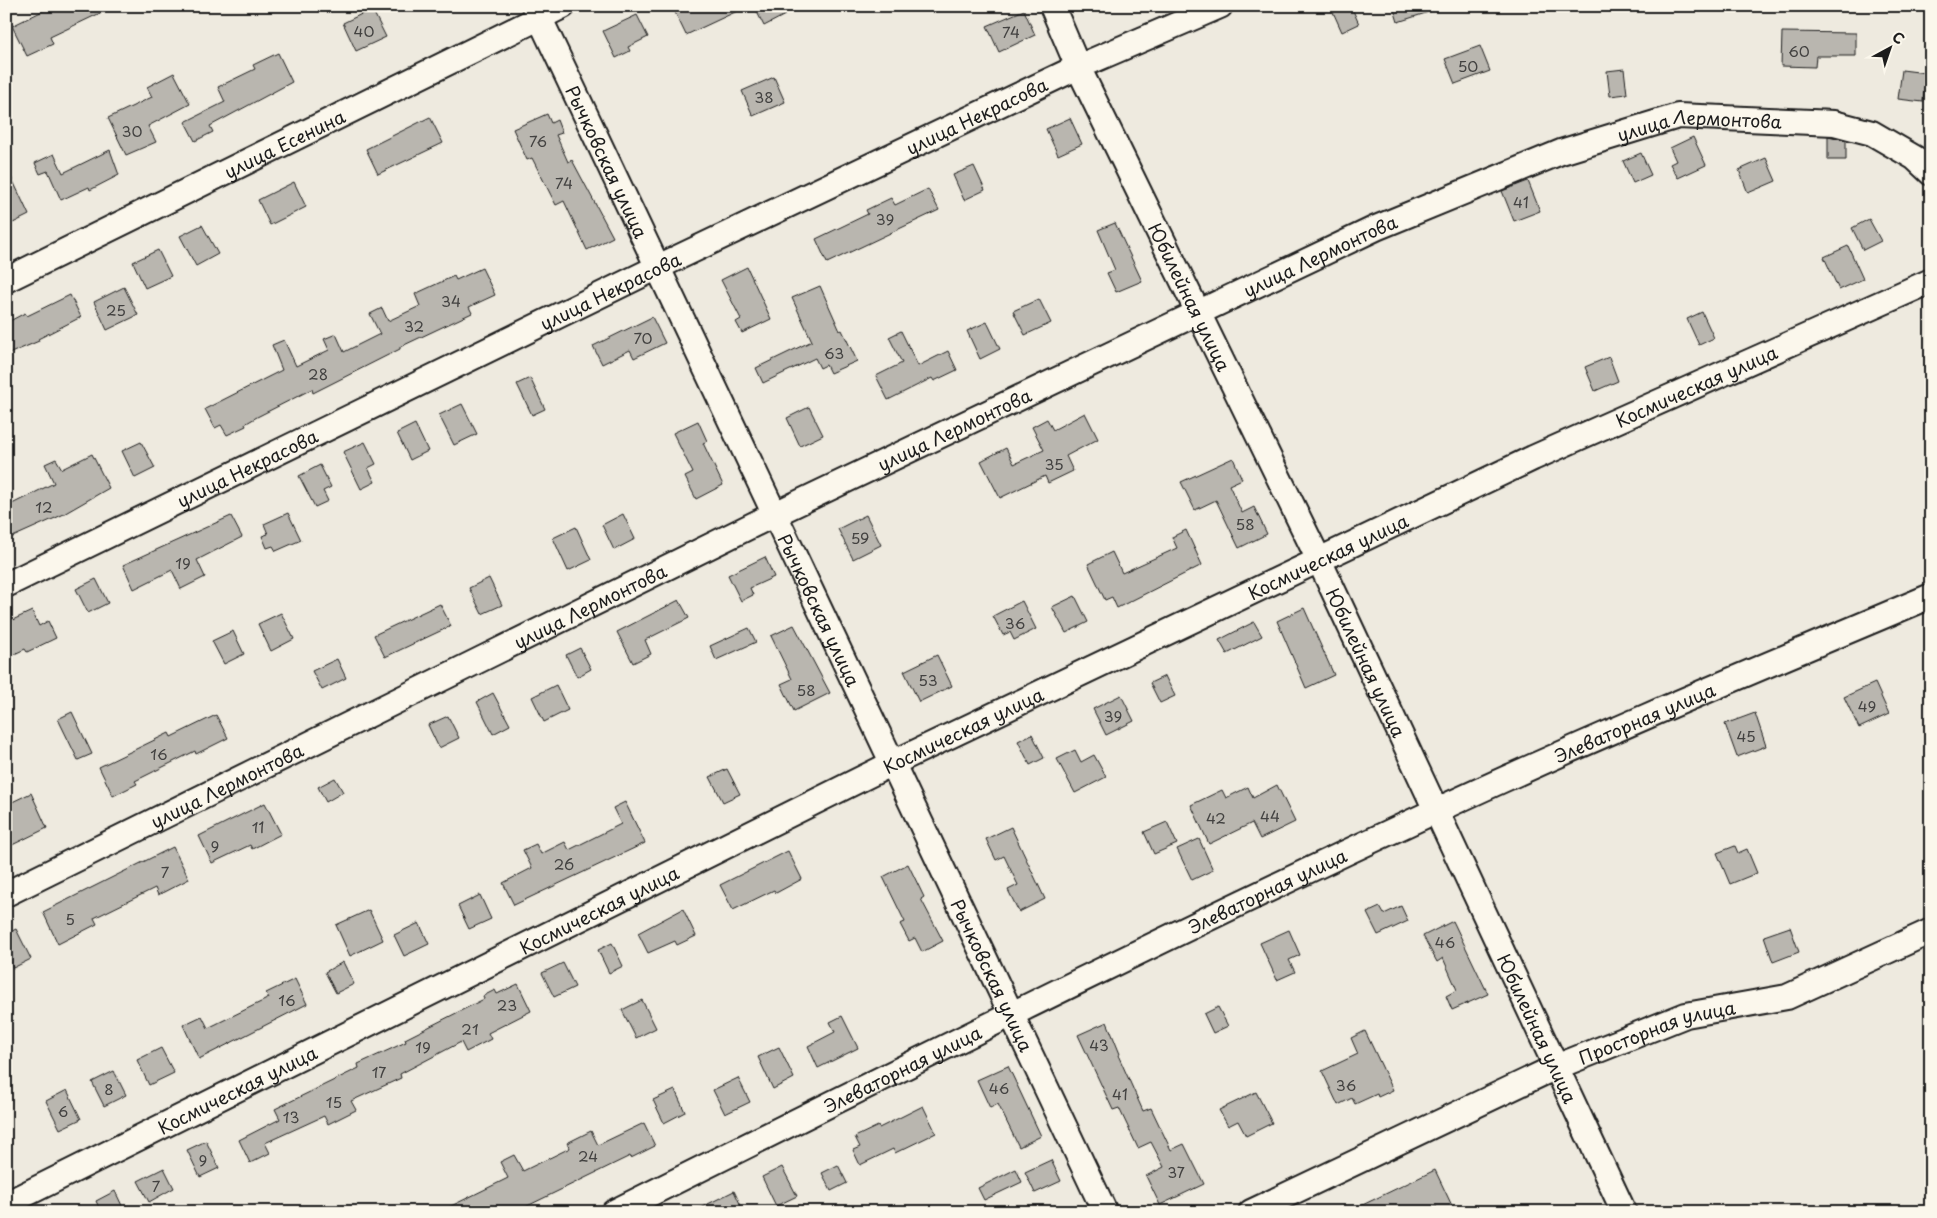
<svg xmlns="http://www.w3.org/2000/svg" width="1937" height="1218" viewBox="0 0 1937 1218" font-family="'Playpen Sans',sans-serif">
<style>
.building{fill:#b9b6af;stroke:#1c1c1c}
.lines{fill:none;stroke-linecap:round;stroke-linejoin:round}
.minor-casing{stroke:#1c1c1c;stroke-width:28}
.minor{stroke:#fbf7ec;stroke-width:24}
.labels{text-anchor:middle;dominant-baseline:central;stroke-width:4;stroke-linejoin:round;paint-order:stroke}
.number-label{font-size:15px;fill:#434241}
.street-label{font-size:18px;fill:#1c1c1c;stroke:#fbf7ec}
</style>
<rect width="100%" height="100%" fill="#eeeadf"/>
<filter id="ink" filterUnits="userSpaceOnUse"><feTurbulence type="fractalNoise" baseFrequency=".02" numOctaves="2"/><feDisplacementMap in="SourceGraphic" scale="10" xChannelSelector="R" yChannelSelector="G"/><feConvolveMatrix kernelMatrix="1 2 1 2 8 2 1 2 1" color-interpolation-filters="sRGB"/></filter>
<g filter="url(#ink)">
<path class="building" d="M53,6H115L50,37L53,44L27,56L12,26Z
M672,6H748L686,35Z
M754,6H781L785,15L764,26Z
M1346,6H1351L1359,24L1342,32L1333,12Z
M1393,6H1438V9L1398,22Z
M372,9L386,37L356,51L343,23Z
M1024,10L1035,35L999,52L987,26Z
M637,15L648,37L628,47L630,51L616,58L603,31Z
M1782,32L1856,33V56H1816L1815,67L1781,66Z
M1480,46L1490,71L1455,84L1445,59Z
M278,53L292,82L210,126L213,132L195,141L185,122L225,102L218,87L255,69L253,65Z
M1624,69L1627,94L1610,96L1607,71Z
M1902,70L1926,73L1923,102L1898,99Z
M174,73L190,104L148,126L156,142L126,155L108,118L152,97L147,87Z
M774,77L785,102L753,116L742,91Z
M547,114L551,123L557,120L562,133L556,135L568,162L572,160L613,237L587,250L564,201L556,205L532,158L527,160L513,129Z
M430,117L443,143L378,174L366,149Z
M1070,118L1082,144L1058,155L1046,129Z
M1828,136L1846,140V160H1828Z
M1693,137L1706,165L1678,178L1670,164L1676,161L1670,148Z
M110,150L119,175L90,190L89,187L61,200L48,171L40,174L35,163L54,154L63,173Z
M1641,153L1651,175L1633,183L1623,161Z
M1766,158L1776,181L1748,193L1739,170Z
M6,166L29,215L13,223L6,209Z
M974,166L985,190L964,200L953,175Z
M1528,181L1540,211L1514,221L1502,191Z
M294,182L306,207L270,225L258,200Z
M928,189L939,210L827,263L816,239L868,214L866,210L891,198L895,205Z
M1869,219L1881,241L1863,250L1852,228Z
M1115,223L1142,281L1116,292L1107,273L1115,270L1098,230Z
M202,225L218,254L196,266L180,236Z
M1848,246L1863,279L1839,290L1824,257Z
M158,250L171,276L145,288L133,262Z
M747,267L771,319L742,333L736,322L741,319L721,280Z
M482,268L495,295L469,307L472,313L400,347V349L313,393L312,389L257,417L245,424L246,426L227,435L221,425L215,428L205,409L282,370L272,345L284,340L296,366L329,350L324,339L336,334L344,352L380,334L370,314L382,308L388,321L420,306L415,294L454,276L456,280Z
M820,286L840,331L842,330L857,361L830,373L826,365L820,368L815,358L763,383L756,368L812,341L792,298Z
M124,287L138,315L107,330L94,302Z
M70,295L81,317L38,339L39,341L6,355V323L25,313L27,316Z
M1039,299L1051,323L1025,335L1013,311Z
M1702,312L1714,338L1699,345L1687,319Z
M652,317L665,343L634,358L630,350L602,364L593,346Z
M987,322L1000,349L980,359L967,331Z
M901,331L918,366L948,351L957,370L934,381L932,378L888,400L876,376L902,363L889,337Z
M1609,357L1618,381L1595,391L1585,367Z
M530,378L545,409L532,415L517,384Z
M462,404L477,434L454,445L439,415Z
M809,407L823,435L800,446L787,418Z
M1085,413L1098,439L1066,456L1073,471L1048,483L1045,476L1000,498L981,461L1006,448L1014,464L1044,450L1032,427L1047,419L1053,430Z
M698,421L707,441L703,443L723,485L696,499L685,477L693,473L673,433Z
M415,424L428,451L410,460L397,433Z
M141,442L155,468L135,478L122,451Z
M365,442L376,464L368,468L375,482L361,489L343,452Z
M92,454L109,488L62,515L6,540V507L54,483L45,464L56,459L62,469Z
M1233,458L1242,479L1229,485L1242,513L1254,507L1267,534L1239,548L1216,500L1195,510L1181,482Z
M320,465L331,487L323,491L328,501L315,507L299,476Z
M288,513L301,540L276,551L273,546L267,548L262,536L268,534L264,524Z
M623,514L635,539L614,550L602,525Z
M866,515L881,545L853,559L838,529Z
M231,516L242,537L197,560L205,577L181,589L172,570L134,589L123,565Z
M576,527L591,560L568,571L553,538Z
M1186,530L1202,565L1117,608L1112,597L1105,600L1088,564L1112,552L1122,573L1177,548L1172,537Z
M765,557L774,577L750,588L753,595L741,601L728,575Z
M489,578L502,605L482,614L469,588Z
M96,579L108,603L88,613L76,589Z
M1075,596L1088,622L1066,633L1052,607Z
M679,600L689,618L645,640L651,654L633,663L617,632Z
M1022,601L1036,629L1014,640L1010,632L1003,635L993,616Z
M440,604L451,626L385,657L374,635Z
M1304,608L1334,675L1306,688L1277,621Z
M32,611L39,626L48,621L56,638L27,652L25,649L6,658V623Z
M281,613L294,639L271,651L258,624Z
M1254,622L1262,636L1227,654L1219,640Z
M794,625L830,693L794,711L781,684L792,679L771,636Z
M749,628L756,642L716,660L710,646Z
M233,631L244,654L224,664L212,641Z
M580,648L591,669L577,677L566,655Z
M937,655L952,686L919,702L904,671Z
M337,659L346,678L322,690L312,671Z
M1165,676L1175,696L1160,703L1150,683Z
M1875,683L1889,714L1859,728L1844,697Z
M556,685L568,710L544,722L532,697Z
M493,693L510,725L493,734L477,702Z
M1121,695L1134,721L1106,735L1093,709Z
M72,712L92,754L78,760L58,719Z
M1755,713L1766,746L1737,757L1725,724Z
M216,715L228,738L196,754L195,751L135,781L137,784L113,796L99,767L169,733L171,737Z
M448,716L459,738L439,748L428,725Z
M1032,734L1044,758L1030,765L1018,741Z
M1075,750L1081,762L1094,755L1106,777L1075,793L1057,759Z
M727,769L740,794L723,802L710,777Z
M335,778L343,792L326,802L318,787Z
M1277,785L1295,822L1260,839L1252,823L1209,844L1191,805L1222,790L1226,798L1248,787L1253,798Z
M31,793L47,828L6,848V805Z
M625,802L645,843L514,905L503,883L532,868L523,850L536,844L541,854L565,842L569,850L621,824L613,808Z
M265,803L281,834L252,849L250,845L212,863L199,836Z
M1167,822L1177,844L1154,854L1144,832Z
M1011,827L1045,899L1019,912L1008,890L1018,885L1004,856L996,860L986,839Z
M1199,839L1213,870L1192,880L1177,849Z
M1735,846L1738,853L1747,849L1757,873L1730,884L1717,853Z
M173,847L189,879L158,895L155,888L94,918L97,924L58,944L43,912Z
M788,851L802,879L776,893L774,890L733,910L720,885Z
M908,864L924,897L921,899L943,941L922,952L915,938L909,941L900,924L905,922L883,877Z
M480,895L491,919L469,929L458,906Z
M1401,906L1408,921L1378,935L1367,913L1380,907L1384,914Z
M683,909L696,936L677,945L675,941L648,953L638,933Z
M369,910L383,940L350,956L336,925Z
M1453,921L1488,994L1452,1010L1446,996L1457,990L1443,958L1437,962L1423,936Z
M419,923L429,944L404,956L394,935Z
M1790,927L1799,952L1773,962L1764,936Z
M16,929L31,959L13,968L6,953V934Z
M1289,930L1300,955L1289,960L1295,972L1277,980L1260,943Z
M612,943L623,966L609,973L598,950Z
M343,962L354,984L336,993L325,972Z
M563,963L575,987L554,997L542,973Z
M295,979L307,1004L199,1059L183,1025L202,1016L208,1028L269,998L266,993Z
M518,984L531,1011L488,1033L491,1039L466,1052L461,1042L400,1074L401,1078L351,1101L356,1110L328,1124L324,1116L265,1143L270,1153L250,1163L239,1140L280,1119L275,1109L359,1068L358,1064L406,1042L405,1039L484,999L483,996L495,990L497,994Z
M642,1000L656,1028L636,1038L622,1010Z
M1218,1007L1228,1026L1213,1033L1204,1014Z
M842,1016L858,1048L818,1068L808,1046L835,1032L830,1022Z
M1107,1022L1120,1054L1118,1055L1143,1111L1151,1108L1171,1150L1184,1144L1204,1184L1160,1205L1146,1176L1164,1167L1151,1142L1138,1148L1119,1108L1113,1110L1078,1035Z
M1365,1031L1393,1090L1378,1097L1377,1094L1355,1104L1352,1098L1338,1105L1322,1071L1358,1054L1351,1038Z
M779,1047L794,1078L773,1089L758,1057Z
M161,1048L174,1073L149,1085L137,1060Z
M1008,1066L1041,1136L1019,1147L998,1104L990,1108L977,1080Z
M114,1071L126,1095L104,1106L92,1082Z
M738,1078L750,1102L725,1114L713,1090Z
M67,1090L81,1119L60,1129L46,1101Z
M675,1090L685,1112L664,1123L653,1100Z
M1256,1092L1272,1123L1246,1136L1238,1121L1228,1126L1219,1110Z
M923,1106L936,1133L895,1153L893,1149L860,1165L853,1150L860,1147L855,1137L878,1126L879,1128Z
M644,1123L655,1146L631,1158L630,1156L515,1212H439L508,1178L500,1162L514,1155L523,1171L570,1148L567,1143L591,1131L598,1145Z
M206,1141L219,1168L200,1177L187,1150Z
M1051,1160L1061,1181L1035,1193L1025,1172Z
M838,1165L847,1183L831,1191L822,1173Z
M782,1167L797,1196L776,1206L762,1177Z
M164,1168L174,1188L149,1202L138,1181Z
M1016,1169L1022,1182L984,1200L978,1188Z
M1435,1170L1455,1212H1439L1436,1206L1424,1212H1348Z
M115,1191L125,1212H101L96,1201Z
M734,1191L744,1212H692Z"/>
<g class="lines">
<g class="minor-casing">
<g id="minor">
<path id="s1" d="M534,6L1105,1212"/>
<path id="s2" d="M1052,6L1078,67L1319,560L1624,1212"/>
<path id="s3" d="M6,280L563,6"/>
<path id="s4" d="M6,585L658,267L1078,67L1220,6"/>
<path id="s5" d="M6,894L773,515L1376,228L1561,152L1678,116L1834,123L1872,133L1915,158L1931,173"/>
<path id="s6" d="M6,1204L893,763L1533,458L1931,281"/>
<path id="s7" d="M614,1212C887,1076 1159,939 1435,811C1598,735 1765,666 1931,596"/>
<path id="s8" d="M1251,1212L1556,1067L1686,1015L1787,997L1931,931"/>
</g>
</g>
<use href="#minor" class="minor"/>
</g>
</g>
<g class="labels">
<g class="number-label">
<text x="364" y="30">40</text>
<text x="1011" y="31">74</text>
<text x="1799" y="50">60</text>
<text x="1468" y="65">50</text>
<text x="764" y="96">38</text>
<text x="132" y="130">30</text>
<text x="538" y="140">76</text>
<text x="564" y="182">74</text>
<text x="1521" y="201">41</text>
<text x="885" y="218">39</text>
<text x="451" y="300">34</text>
<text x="116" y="309">25</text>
<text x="414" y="325">32</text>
<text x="643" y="337">70</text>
<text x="834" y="352">63</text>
<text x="318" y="373">28</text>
<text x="1054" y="463">35</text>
<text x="44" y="506">12</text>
<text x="1245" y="523">58</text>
<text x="860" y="537">59</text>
<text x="183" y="562">19</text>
<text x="1015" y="622">36</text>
<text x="928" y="679">53</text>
<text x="806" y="689">58</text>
<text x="1867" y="705">49</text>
<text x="1113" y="715">39</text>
<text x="1746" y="735">45</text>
<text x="159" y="753">16</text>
<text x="1270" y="815">44</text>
<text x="1216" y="817">42</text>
<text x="258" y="826">11</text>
<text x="215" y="845">9</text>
<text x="564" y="863">26</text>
<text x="165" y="871">7</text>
<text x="70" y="918">5</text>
<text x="1445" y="941">46</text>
<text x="287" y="999">16</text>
<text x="507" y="1004">23</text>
<text x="470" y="1028">21</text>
<text x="1099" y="1044">43</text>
<text x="423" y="1046">19</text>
<text x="379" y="1071">17</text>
<text x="1346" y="1084">36</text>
<text x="999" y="1087">46</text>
<text x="109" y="1088">8</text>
<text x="1120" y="1093">41</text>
<text x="334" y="1101">15</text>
<text x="63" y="1110">6</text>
<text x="291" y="1116">13</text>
<text x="588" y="1155">24</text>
<text x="203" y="1159">9</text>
<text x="1176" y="1171">37</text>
<text x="156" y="1185">7</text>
</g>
<g class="street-label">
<text stroke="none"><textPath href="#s4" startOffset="1078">улица Некрасова</textPath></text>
<text stroke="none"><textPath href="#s5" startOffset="1866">улица Лермонтова</textPath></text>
<text stroke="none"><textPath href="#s3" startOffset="310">улица Есенина</textPath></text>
<text stroke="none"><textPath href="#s1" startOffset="172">Рычковская улица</textPath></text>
<text stroke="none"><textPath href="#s5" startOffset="1461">улица Лермонтова</textPath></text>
<text stroke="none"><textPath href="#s4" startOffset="672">улица Некрасова</textPath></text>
<text stroke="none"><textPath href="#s2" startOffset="322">Юбилейная улица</textPath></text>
<text stroke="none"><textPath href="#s6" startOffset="1878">Космическая улица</textPath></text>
<text stroke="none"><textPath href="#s5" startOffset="1056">улица Лермонтова</textPath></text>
<text stroke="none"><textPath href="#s4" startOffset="268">улица Некрасова</textPath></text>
<text stroke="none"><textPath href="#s6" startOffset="1472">Космическая улица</textPath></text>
<text stroke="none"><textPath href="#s5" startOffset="651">улица Лермонтова</textPath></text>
<text stroke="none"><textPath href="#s1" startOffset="668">Рычковская улица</textPath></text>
<text stroke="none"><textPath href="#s2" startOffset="728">Юбилейная улица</textPath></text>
<text stroke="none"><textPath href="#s7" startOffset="1132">Элеваторная улица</textPath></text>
<text stroke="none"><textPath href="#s6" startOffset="1068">Космическая улица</textPath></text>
<text stroke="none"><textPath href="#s5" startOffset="246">улица Лермонтова</textPath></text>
<text stroke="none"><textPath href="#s7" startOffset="728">Элеваторная улица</textPath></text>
<text stroke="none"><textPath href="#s6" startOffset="662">Космическая улица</textPath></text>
<text stroke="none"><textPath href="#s1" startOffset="1072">Рычковская улица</textPath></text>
<text stroke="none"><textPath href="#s2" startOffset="1132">Юбилейная улица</textPath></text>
<text stroke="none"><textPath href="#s8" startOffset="445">Просторная улица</textPath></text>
<text stroke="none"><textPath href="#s7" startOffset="322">Элеваторная улица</textPath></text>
<text stroke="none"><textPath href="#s6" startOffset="258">Космическая улица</textPath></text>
</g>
</g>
<rect width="1937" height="1218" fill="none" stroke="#fbf7ec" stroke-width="25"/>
<rect x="12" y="12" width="1912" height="1193" fill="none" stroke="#1c1c1c" stroke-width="2" filter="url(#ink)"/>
<g transform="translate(1890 48) rotate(40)" stroke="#fbf7ec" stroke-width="4" paint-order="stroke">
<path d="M0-4L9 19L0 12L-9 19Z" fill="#1c1c1c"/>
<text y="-8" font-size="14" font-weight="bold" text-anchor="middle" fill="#1c1c1c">С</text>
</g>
</svg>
